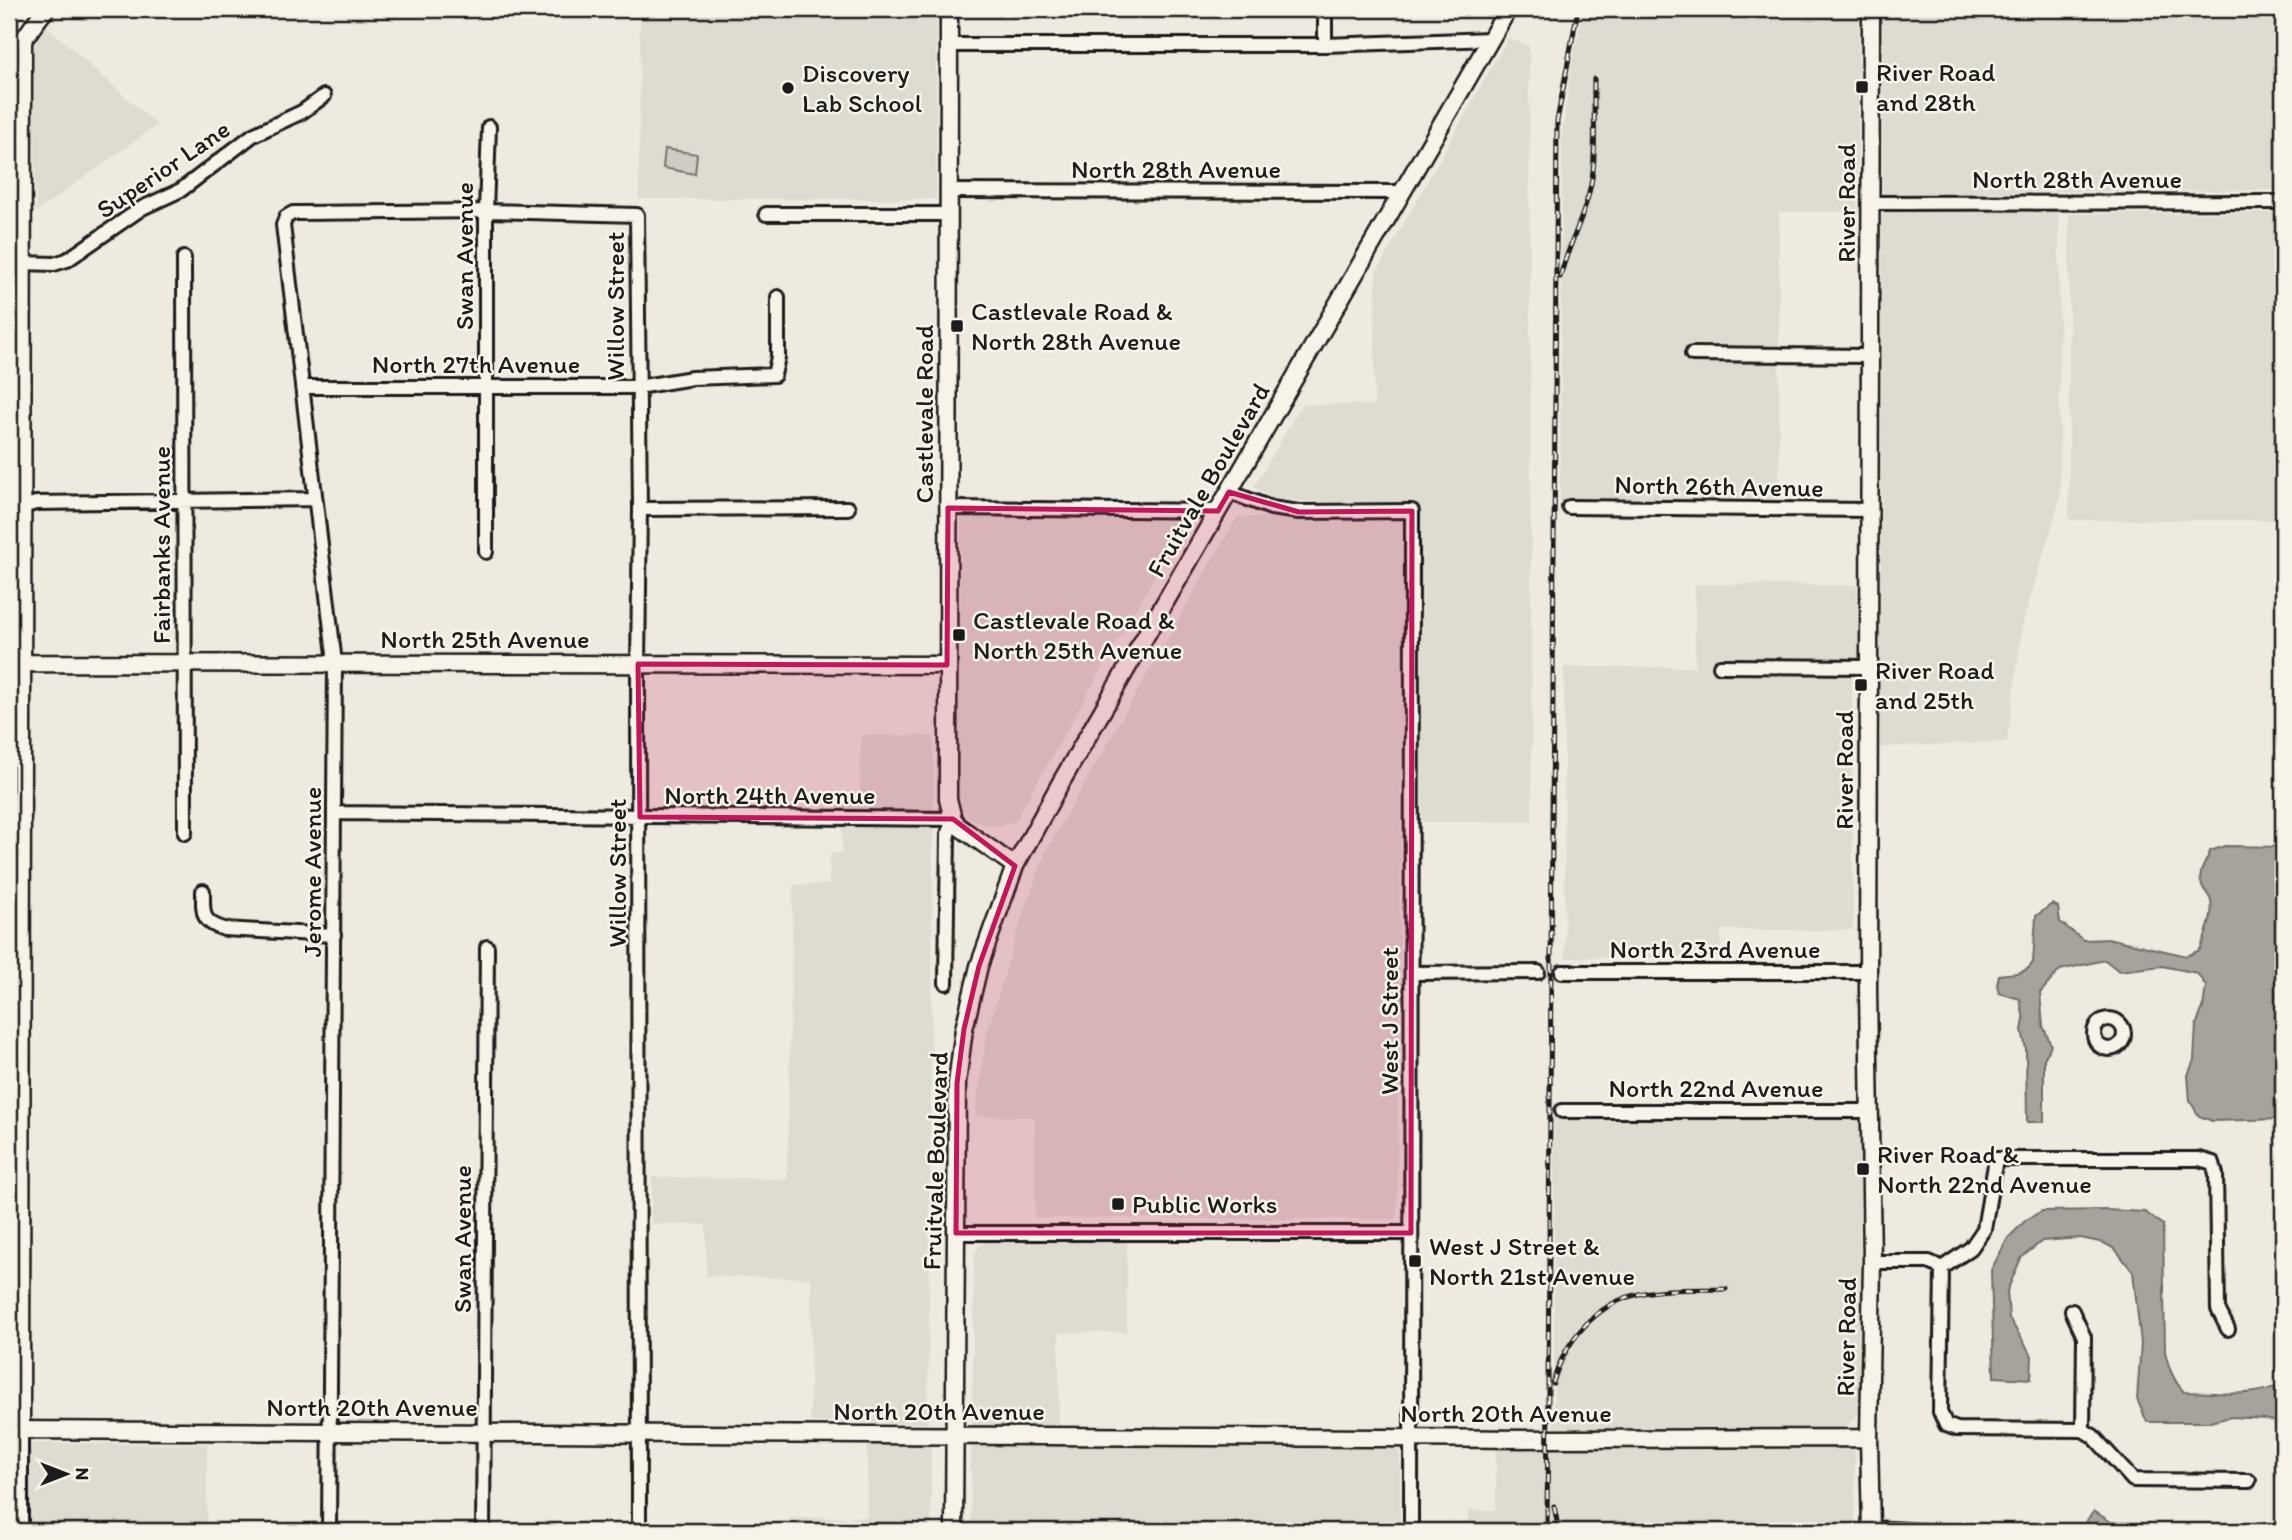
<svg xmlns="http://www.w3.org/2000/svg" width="2292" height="1540" viewBox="0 0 2292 1540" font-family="Itim,sans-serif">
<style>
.built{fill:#dedbd1}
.green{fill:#cfccc3;stroke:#767470;stroke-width:2}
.water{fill:#a6a39d;stroke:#6f6d69;stroke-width:2}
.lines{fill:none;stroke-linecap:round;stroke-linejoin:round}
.street-casing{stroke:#1c1c1c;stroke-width:18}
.secondary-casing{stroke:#1c1c1c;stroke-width:21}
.street{stroke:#f7f3e8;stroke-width:12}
.secondary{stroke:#f7f3e8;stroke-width:16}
.rail-casing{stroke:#1c1c1c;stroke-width:5}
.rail{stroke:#f7f3e8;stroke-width:2.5;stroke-dasharray:8;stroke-linecap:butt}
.marked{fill:#c2185b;fill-opacity:0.2;stroke:#c2185b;stroke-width:5;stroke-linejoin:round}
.poi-dot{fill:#1c1c1c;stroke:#f7f3e8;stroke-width:2.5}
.labels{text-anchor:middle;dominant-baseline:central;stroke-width:5;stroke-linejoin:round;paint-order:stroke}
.poi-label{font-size:26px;fill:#1c1c1c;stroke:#f7f3e8;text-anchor:start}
.street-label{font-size:26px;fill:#1c1c1c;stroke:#f7f3e8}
</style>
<rect width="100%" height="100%" fill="#eeeae0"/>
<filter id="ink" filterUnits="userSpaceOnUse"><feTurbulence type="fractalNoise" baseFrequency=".0143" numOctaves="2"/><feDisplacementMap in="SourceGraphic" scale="14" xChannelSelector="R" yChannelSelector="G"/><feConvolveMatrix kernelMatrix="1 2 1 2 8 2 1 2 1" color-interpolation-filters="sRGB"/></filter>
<g filter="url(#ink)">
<path class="built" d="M9,9H17L16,30L9,38Z
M640,9H936V199H639Z
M1584,9H1859L1857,212H1779V501L1560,502L1562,134L1571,67Z
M1883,9H2283V190L1985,192L1986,210L2059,211L2060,499L2023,622L2007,742L1880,747Z
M44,24L157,125L36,212L33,45Z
M1508,38L1529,46L1532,822H1422L1417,505L1274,500L1254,487L1302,404L1374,405L1376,273Z
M2283,213V520H2069V214Z
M961,500L1197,502L1015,821L1000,826L985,825L971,819L960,808L958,799Z
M1237,517L1404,520L1397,1219L1035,1218V1117L975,1116L986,1037L1021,919L1046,851Z
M1695,584L1857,585L1858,656L1852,666L1853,930H1721V957L1565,958L1564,667H1695Z
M861,735L934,736L928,1423L810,1422L811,1278L706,1276V1225L651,1224L652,1177L787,1179L793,885L829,884L830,854L842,853V801H860Z
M1554,1117H1860V1411L1846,1428H1554Z
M1127,1240V1332L1059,1333V1425L972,1426L974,1257L978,1247L988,1241Z
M9,1443L207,1444V1531H9Z
M971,1443L1389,1444L1398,1450L1400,1456V1531H971Z
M867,1444H931V1531H791V1518L867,1517Z
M1496,1448H1855V1531H1468V1511L1496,1510Z"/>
<path class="green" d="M665,149L697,154L695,174L663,168Z"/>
<path class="water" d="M2225,846L2283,847V1119L2212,1121L2199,1116L2190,1101L2188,1075L2194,1060L2196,1025L2203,1008L2206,986L2197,973L2162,966L2119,971L2105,960L2060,970L2040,993L2043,1026L2051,1045L2044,1059V1122H2027L2026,1049L2022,1030L2024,1020L2020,999L1999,993L1997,985L1999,975C2012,973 2027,975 2033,962L2036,916L2052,904L2058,907L2060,922L2083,940L2112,939L2187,956L2200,950C2205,936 2214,917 2211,901C2209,894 2202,889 2201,882C2198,869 2208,861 2210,851Z
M2107,1210L2145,1212L2163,1225L2165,1352C2169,1368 2173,1380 2184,1392C2215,1392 2255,1399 2283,1383V1424L2265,1419L2231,1417L2210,1422H2147L2137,1399L2141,1343L2133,1272L2115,1249L2104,1243L2081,1238L2042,1241L2021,1258L2007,1291L2009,1318L2032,1356L2031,1379L1994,1377L1991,1270L2008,1238L2026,1220L2042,1211Z
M2094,1511L2111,1522L2196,1531H2073L2081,1528Z"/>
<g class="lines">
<g class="street-casing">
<path id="street" d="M1325,9V45
M949,45H1325L1491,39
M949,191L1403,192
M1870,203L2283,202
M766,214H949
M184,258L185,833
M23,263L54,264L67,260L142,208L181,190L253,135L302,112L324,96
M1692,354L1869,356
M303,387H638L692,378L774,375L778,357V297
M1229,492L1271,508L1299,512L1412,511L1411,1531
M9,507H22L36,503L314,499
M1569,507L1869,510
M948,508L1218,511
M640,509L848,508
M486,552V211L489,127
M1720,666L1869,667
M335,813L953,819L948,834L946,983
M203,891C203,913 201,922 224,929L334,935
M1562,972H1868
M1412,973L1538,972
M2094 1034a15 15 0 1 1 30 0a15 15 0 1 1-30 0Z
M1562,1111H1869
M956,1233H1411
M1872,1262H1929L1942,1268
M2072,1311L2084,1337L2083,1430
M2228,1329L2218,1309L2216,1174L2213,1163L2199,1159H1996L1984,1229L1971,1248L1942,1268L1940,1412L1946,1425L1957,1429L2083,1430L2093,1436L2133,1480L2249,1481
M1871,1528L1928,1531
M21,1531V1430
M329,1531L335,663L283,225L286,217L293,213H300L486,211L637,215L640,509L638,664L639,1531
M483,1531L487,947"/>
</g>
<g class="secondary-casing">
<path id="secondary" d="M949,9L948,799L953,819L958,826L1015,866
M1871,9L1868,989L1872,1262L1869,1438L1871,1531
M9,58C23,43 32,25 46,9
M22,663L947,665
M9,1430L1548,1439L1869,1438
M21,1430L23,43
M954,1531L957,1083L964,1029L979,966L1015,866L1060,784L1508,9"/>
</g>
<use href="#street" class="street"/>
<use href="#secondary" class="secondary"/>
<g class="rail-casing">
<path id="rail" d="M1560,277C1569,243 1587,212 1592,178C1597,147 1593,110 1594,79
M1553,1383C1564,1342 1596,1303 1639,1294C1667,1288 1697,1290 1726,1289
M1554,1506L1559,1531
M1547,1531L1557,121L1578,9"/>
</g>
<use href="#rail" class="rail"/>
</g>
</g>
<path class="marked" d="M1229,492L1299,512L1412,511L1411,1233H956L957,1083L964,1029L979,966L1015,866L953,819L640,817L638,664L947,665L948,508L1218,511Z"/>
<g class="poi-dot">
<rect x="1855" y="80" width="14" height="14" rx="3.5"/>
<circle cx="788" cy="88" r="7"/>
<rect x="950" y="319" width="14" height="14" rx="3.5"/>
<rect x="952" y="628" width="14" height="14" rx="3.5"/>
<rect x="1854" y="678" width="14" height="14" rx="3.5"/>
<rect x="1856" y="1162" width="14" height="14" rx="3.5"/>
<rect x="1111" y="1197" width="14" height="14" rx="3.5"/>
<rect x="1408" y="1254" width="14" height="14" rx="3.5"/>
</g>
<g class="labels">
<g class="poi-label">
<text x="1876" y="72">River Road<tspan x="1876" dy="30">and 28th</tspan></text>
<text x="802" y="73">Discovery<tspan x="802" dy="30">Lab School</tspan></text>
<text x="971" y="311">Castlevale Road &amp;<tspan x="971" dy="30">North 28th Avenue</tspan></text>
<text x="973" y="620">Castlevale Road &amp;<tspan x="973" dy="30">North 25th Avenue</tspan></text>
<text x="1875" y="670">River Road<tspan x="1875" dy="30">and 25th</tspan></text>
<text x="1877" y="1154">River Road &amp;<tspan x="1877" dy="30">North 22nd Avenue</tspan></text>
<text x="1132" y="1204">Public Works</text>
<text x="1429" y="1246">West J Street &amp;<tspan x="1429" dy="30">North 21st Avenue</tspan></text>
</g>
<g class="street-label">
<text transform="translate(163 169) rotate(-34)">Superior Lane</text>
<text x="1176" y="169">North 28th Avenue</text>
<text x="2077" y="179">North 28th Avenue</text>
<text transform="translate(1846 203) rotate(-90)">River Road</text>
<text transform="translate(464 256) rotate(-90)">Swan Avenue</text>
<text transform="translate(615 306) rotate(-90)">Willow Street</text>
<text x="476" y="364">North 27th Avenue</text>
<text transform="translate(924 414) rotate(-90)">Castlevale Road</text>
<text transform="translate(1208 480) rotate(-60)">Fruitvale Boulevard</text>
<text transform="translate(1719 486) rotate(1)">North 26th Avenue</text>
<text transform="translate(161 545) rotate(-90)">Fairbanks Avenue</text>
<text x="485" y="639">North 25th Avenue</text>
<text transform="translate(1844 770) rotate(-90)">River Road</text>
<text x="770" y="795">North 24th Avenue</text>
<text transform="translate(312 872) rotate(-90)">Jerome Avenue</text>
<text transform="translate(617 873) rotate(-90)">Willow Street</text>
<text x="1715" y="949">North 23rd Avenue</text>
<text transform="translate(1389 1021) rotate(-90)">West J Street</text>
<text x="1716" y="1088">North 22nd Avenue</text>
<text transform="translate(935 1161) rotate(-88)">Fruitvale Boulevard</text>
<text transform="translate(462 1239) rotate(-90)">Swan Avenue</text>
<text transform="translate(1846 1337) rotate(-89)">River Road</text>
<text x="372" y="1407">North 20th Avenue</text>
<text x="939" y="1411">North 20th Avenue</text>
<text x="1506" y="1413">North 20th Avenue</text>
</g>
</g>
<rect width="2292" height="1540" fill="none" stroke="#f7f3e8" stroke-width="35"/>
<rect x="18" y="18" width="2257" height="1505" fill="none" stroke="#1c1c1c" stroke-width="2.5" filter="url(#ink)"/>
<g transform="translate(66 1474) rotate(90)" stroke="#f7f3e8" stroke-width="5" paint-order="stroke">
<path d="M0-5L12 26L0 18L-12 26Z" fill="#1c1c1c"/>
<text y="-10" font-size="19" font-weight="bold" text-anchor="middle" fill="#1c1c1c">N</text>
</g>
</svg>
